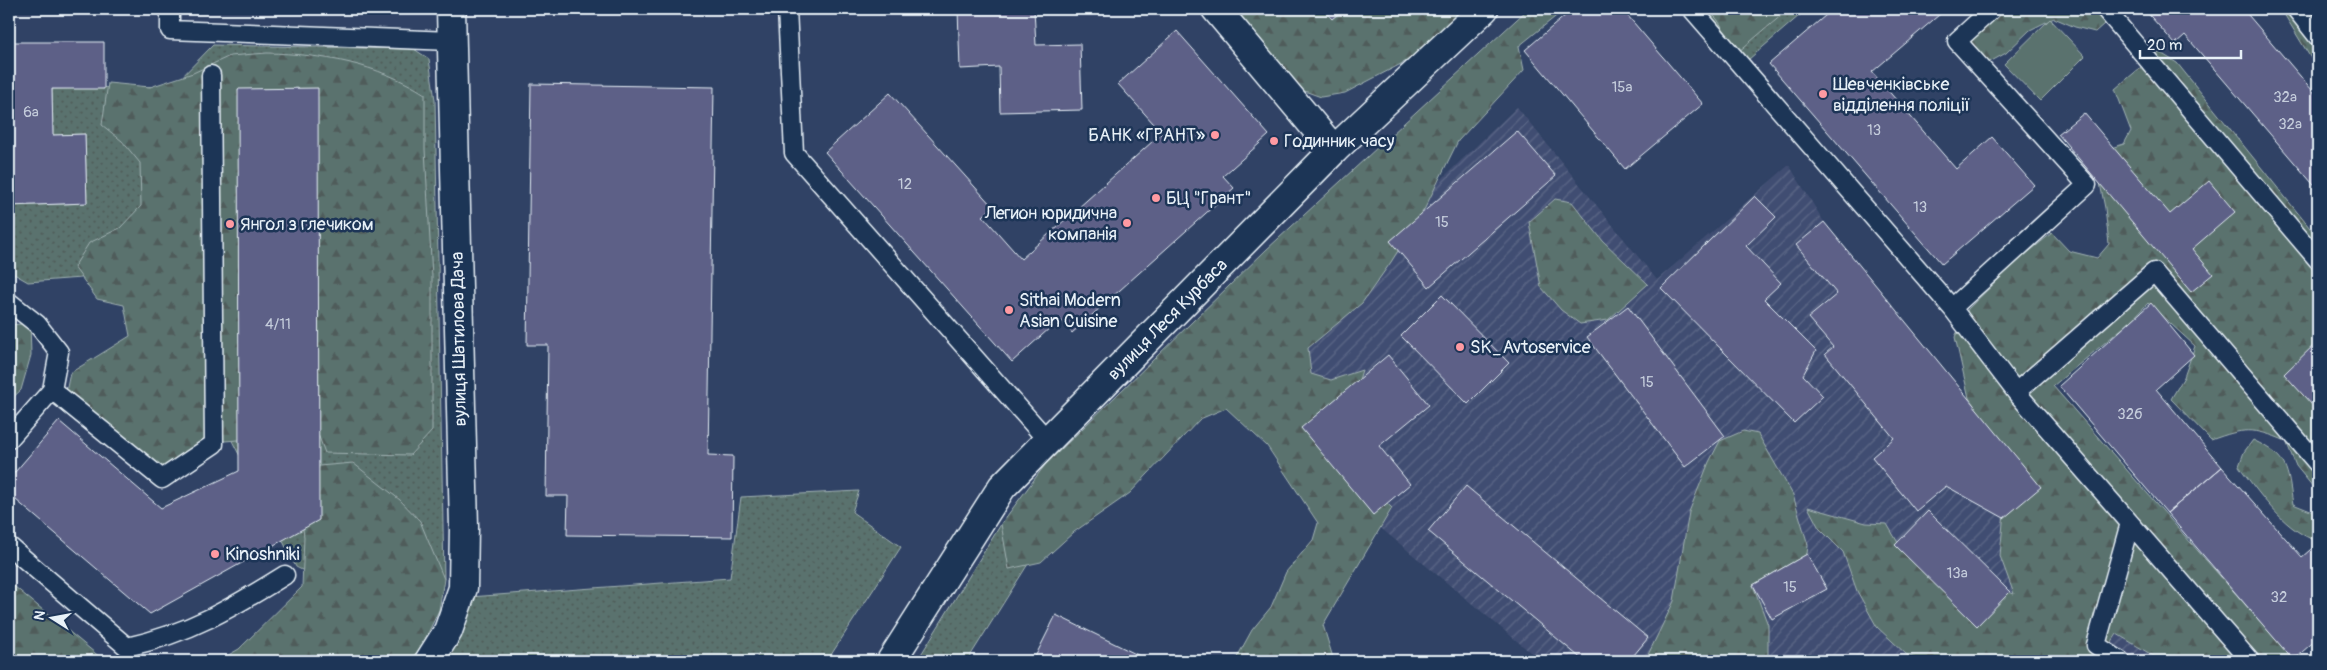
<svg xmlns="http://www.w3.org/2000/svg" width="2327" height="670" viewBox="0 0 2327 670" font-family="Pangolin,sans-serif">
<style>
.industrial{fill:url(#industrial-furrows)}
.grass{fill:url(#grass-dots);stroke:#a1b2b3}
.forest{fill:url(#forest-firs);stroke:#a1b2b3}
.park{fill:#5a726e;stroke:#a1b2b3}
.building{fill:#5d6187;stroke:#e8f1f8}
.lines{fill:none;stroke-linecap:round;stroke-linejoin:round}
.service-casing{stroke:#e8f1f8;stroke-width:21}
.minor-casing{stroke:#e8f1f8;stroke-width:31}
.tertiary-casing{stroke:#e8f1f8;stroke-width:31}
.service{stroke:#1d3557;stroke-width:18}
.minor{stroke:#1d3557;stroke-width:28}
.tertiary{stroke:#1d3557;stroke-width:28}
.poi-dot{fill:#ff9aa2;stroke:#1d3557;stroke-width:2}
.labels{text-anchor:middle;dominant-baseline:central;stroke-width:5;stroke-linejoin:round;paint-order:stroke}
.number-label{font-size:15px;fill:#c5cddc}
.poi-label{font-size:18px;fill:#e8f1f8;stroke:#1d3557;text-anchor:start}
.street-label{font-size:18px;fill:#e8f1f8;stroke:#1d3557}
</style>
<defs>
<pattern id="industrial-furrows" width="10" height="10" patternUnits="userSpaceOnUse" patternTransform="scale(1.25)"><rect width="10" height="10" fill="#414e72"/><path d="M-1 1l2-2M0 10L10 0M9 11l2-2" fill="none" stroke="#5c6887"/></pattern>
<pattern id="grass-dots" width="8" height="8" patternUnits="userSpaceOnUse" patternTransform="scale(1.25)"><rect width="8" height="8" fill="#5a726e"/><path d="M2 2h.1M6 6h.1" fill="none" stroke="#4f5b5a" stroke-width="1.8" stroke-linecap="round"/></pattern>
<pattern id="forest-firs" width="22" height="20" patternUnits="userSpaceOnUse" patternTransform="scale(1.25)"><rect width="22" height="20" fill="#5a726e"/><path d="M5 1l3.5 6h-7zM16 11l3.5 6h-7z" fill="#4f5b5a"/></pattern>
</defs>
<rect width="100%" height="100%" fill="#304265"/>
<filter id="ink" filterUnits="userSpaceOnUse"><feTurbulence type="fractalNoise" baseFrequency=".02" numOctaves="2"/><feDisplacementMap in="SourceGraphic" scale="10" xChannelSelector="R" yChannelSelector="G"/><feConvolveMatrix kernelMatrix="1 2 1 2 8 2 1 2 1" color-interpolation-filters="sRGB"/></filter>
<g filter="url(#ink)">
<path class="industrial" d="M1517,107L1657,280L1789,165L1824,222L2105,566L2021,661H1541L1218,393Z
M2117,634L2162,661H2099Z"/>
<path class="grass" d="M1692,9H1807L1741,66Z
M213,45L414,49L429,59L435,100L444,579L340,589L296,567L147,273L28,282L9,271V206L87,203L85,134L53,135L52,89L173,86Z
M859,491L852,512L901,547L827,661H758L757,655L669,661H442L470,597L730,578L741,497Z
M1003,521L1028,564L967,661H917Z"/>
<path class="forest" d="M1228,9H1471L1426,51L1345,93L1321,97L1299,89Z
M1528,9H1565L1519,46L1524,70L1458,141L1425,208L1391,262L1362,303L1308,348L1311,374L1331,380L1362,370L1353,399L1348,466L1392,508L1323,625L1334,661H1235L1252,630L1271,607L1286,572L1313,540L1318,523L1267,446L1226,408L1200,419L1130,493L1074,532L1041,562L1009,569L1001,524L1045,465L1266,250Z
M1707,9H1789L1738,52L1717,19Z
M1979,9H2121L2095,32L2075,27L2054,18L2030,30L2006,53L1986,64L1971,45L1963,27Z
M2281,9H2318V67L2312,60Z
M2159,52L2177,63L2318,238V493L2296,466L2286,441C2253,427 2244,428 2211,440L2171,399L2184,377L2195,346L2148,303L2131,321L2053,386L2293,659L2299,661H2162L2117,634L2099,661H1922L1907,655L1877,627L1857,591L1843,552L1819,528L1808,507L1866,523L1887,524L1904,553L2014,594L2000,556L2009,456L1969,398L1955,337L1968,309L2015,263L2052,233L2069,251L2097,258L2109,244L2105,208L2094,153L2124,144L2131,131L2115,89Z
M267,53C322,54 378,64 425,94V149L432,277V431L410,455L325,453L318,434L198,443L176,469L140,473L62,411L70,373L130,336L124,305L97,299L74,267L89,243L120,228L141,206L140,163L122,141L102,125L108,83L150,87L193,73L230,56Z
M1555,199L1572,202L1603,241L1648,284L1608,320L1580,324L1561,310L1541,287L1529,222Z
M30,323L31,355L21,390L9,401V328L11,325Z
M1743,431L1758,434L1793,495L1808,545L1807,554L1753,585L1768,625V661H1645L1674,601L1689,512L1709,462L1720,441Z
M2253,440C2289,457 2287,468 2293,504L2318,514V533L2312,539C2283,528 2257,491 2239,466L2244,452Z
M353,463L400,500L420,521L444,579L439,610L421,648L408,661H218L239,649L302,587L304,537L301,513L319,466Z
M9,582L101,658L107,661H13L9,658Z"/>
<path class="park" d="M2050,19L2085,56L2040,101L2004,64Z"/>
<path class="building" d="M958,9H1034L1036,45L1080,44L1082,110L1000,112L999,67L960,69Z
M1323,9H1344L1332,19Z
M1573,9H1622L1703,104L1625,169L1525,50Z
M1833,9H1946L1872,72L1956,169L1992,137L2034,185L1942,264L1769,64Z
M2144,9H2243L2318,97V190L2185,35L2175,44Z
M1177,31L1269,135L1223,176L1234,188L1072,333L1060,319L1012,362L825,152L890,93L993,207L983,216L1021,259L1162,133L1118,84Z
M9,42H104V89H52L53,135L85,134L87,203L9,206Z
M531,84L714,87L708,455L733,456L732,537L567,535L568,496H546L548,345H527Z
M318,88L319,520L150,614L9,494V479L59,421L161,508L239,471L238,89Z
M2084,113L2170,214L2209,181L2235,212L2192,249L2213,274L2191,292L2058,134Z
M1517,131L1556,176L1429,287L1390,241Z
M1755,196L1776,217L1746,246L1781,283L1764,299L1816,351L1803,375L1823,396L1794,423L1661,288Z
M1824,222L2041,487L2004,518L1946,486L1916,511L1872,457L1894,438L1825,354L1833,347L1808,318L1837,294L1796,245Z
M1442,295L1509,363L1468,404L1401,336Z
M2151,303L2194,355L2156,389L2222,467L2167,513L2059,386Z
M1628,306L1725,436L1685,467L1587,337Z
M2318,341V401L2313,406L2284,374Z
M1388,355L1429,405L1379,446L1410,484L1373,515L1301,428Z
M2222,467L2302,557L2318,543V638L2293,660L2167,513Z
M1466,486L1648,638L1629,661H1584L1428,531Z
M1928,511L2010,592L1977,626L1895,545Z
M1807,554L1827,589L1772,619L1753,585Z
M1056,615L1150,661H1033Z"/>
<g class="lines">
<g class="service-casing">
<path id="service" d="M170,9V30L451,41
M787,9L794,153L1048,441
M1692,9L1952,308L2016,392L2250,661
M2105,9L2318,260
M2296,9L2318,37
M9,302L37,324L59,352L52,390
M1952,308L2087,185L1957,41L1992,9
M2016,392L2154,272L2318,464
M9,439L52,390L162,479L214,444L211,75
M9,546L127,647C190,633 232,608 285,575
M2121,661L2096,645L2130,523"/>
</g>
<g class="minor-casing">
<path id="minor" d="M429,661L448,631L463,588L464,527L451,9"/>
</g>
<g class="tertiary-casing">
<g id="tertiary">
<path d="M1216,9L1334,150"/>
<path id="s1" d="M891,661L1002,487L1334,150L1484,9"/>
</g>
</g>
<use href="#service" class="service"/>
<use href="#minor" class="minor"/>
<use href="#tertiary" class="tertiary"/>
</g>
</g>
<g class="poi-dot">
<circle cx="1823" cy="94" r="5"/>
<circle cx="1215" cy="135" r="5"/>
<circle cx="1274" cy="141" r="5"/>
<circle cx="1156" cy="198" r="5"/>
<circle cx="1127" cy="223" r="5"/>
<circle cx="230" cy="224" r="5"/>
<circle cx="1009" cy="310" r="5"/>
<circle cx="1460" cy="347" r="5"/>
<circle cx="215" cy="554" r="5"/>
</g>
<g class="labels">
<g class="number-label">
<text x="1622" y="87">15а</text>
<text x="2285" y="97">32а</text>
<text x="31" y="112">6а</text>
<text x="2290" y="124">32а</text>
<text x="1874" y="130">13</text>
<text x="905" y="184">12</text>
<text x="1920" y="207">13</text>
<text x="1442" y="222">15</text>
<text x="278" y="324">4/11</text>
<text x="1647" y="382">15</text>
<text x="2130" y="414">32б</text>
<text x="1957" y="573">13а</text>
<text x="1790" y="587">15</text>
<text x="2279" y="597">32</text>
</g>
<g class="poi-label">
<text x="1833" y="84">Шевченківське<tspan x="1833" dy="21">відділення поліції</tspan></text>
<text x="1205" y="135" text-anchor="end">БАНК «ГРАНТ»</text>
<text x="1284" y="141">Годинник часу</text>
<text x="1166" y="198">БЦ "Грант"</text>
<text x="1117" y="213" text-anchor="end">Легион юридична<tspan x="1117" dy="21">компанія</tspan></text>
<text x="240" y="224">Янгол з глечиком</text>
<text x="1019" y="300">Sithai Modern<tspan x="1019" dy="21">Asian Cuisine</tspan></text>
<text x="1470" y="347">SK_Avtoservice</text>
<text x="225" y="554">Kinoshniki</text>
</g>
<g class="street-label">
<text stroke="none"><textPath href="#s1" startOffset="442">вулиця Леся Курбаса</textPath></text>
<text transform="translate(459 339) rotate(-91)">вулиця Шатилова Дача</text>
</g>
</g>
<rect width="2327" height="670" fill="none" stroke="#1d3557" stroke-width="30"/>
<rect x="15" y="15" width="2297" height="640" fill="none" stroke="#e8f1f8" stroke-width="2" filter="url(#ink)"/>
<g transform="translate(52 618) rotate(281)" stroke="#1d3557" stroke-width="4" paint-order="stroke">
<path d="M0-4L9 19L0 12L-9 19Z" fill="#e8f1f8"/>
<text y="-8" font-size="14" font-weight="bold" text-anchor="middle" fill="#e8f1f8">N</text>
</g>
<path d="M2140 50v8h101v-8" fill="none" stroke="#e8f1f8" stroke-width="2.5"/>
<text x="2147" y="50" font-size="15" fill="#e8f1f8" stroke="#1d3557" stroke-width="4" paint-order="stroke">20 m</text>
</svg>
